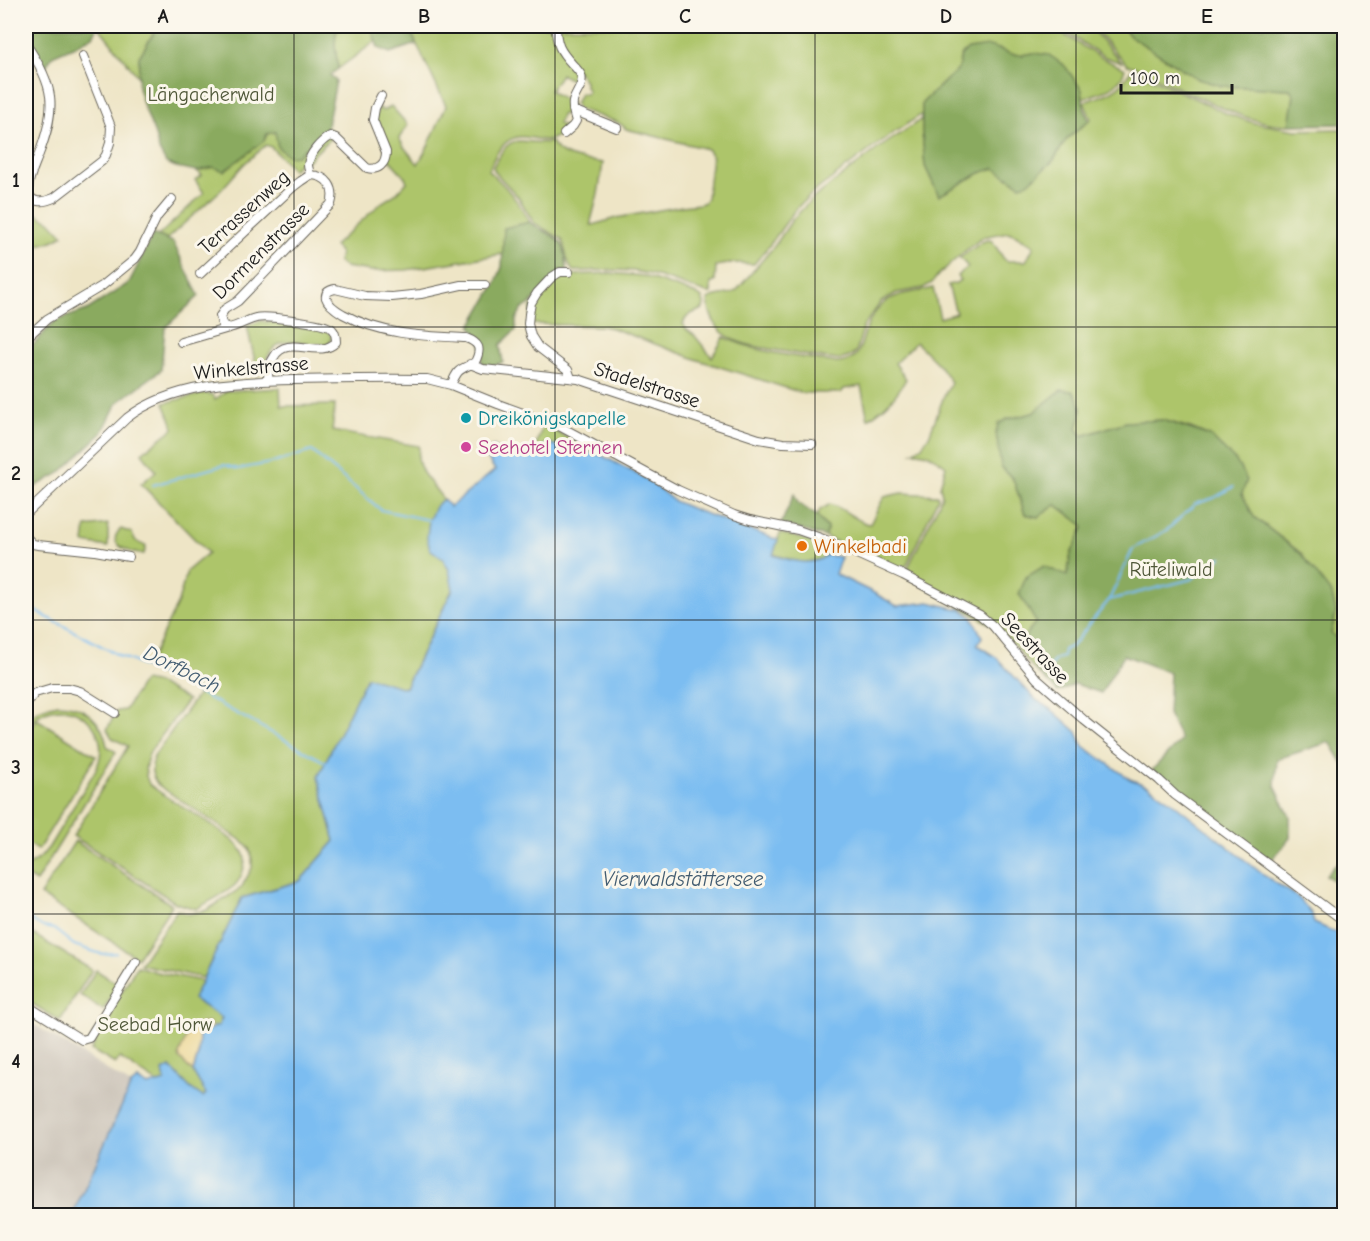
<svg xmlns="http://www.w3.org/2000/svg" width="1370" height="1241" viewBox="0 0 1370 1241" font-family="'Comic Neue',sans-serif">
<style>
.industrial{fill:#cbc3b8}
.green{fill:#adc56b;stroke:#647044;stroke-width:1.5}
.forest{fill:#8aaa5f;stroke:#53633e;stroke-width:1.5}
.sand{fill:#eeda9e;stroke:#857b5d;stroke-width:1.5}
.water{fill:#7cbdf1;stroke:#4c6c86;stroke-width:1.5}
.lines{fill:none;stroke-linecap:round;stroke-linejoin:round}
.stream{stroke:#7cbdf1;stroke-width:2}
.minor-casing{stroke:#666258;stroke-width:10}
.minor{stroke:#fff;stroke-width:8}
.grid{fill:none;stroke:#1c1c1c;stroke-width:1.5;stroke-opacity:0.55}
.culture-dot{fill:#0f9aa8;stroke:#fbf7ec;stroke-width:2}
.hotel-dot{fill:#d1479c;stroke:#fbf7ec;stroke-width:2}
.food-dot{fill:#e8710a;stroke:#fbf7ec;stroke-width:2}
.labels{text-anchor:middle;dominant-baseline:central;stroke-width:6;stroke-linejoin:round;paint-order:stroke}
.park-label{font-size:20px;fill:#4f5738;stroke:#fbf7ec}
.street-label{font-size:20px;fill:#1c1c1c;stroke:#fbf7ec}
.culture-label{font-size:20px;fill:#0d838f;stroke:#fbf7ec;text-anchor:start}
.hotel-label{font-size:20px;fill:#b23c85;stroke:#fbf7ec;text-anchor:start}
.food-label{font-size:20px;fill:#c56008;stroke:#fbf7ec;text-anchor:start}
.water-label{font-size:21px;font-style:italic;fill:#425c71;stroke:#fbf7ec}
.neatline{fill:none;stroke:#1c1c1c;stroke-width:2}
.grid-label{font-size:20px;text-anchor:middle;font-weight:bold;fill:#1c1c1c}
</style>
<rect width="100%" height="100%" fill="#fbf7ec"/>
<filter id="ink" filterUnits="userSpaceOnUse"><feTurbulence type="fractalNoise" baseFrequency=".0167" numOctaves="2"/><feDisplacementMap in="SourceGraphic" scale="12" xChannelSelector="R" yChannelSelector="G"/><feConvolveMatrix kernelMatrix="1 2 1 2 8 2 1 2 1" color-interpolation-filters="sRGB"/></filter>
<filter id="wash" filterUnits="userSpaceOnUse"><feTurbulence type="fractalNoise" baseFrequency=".008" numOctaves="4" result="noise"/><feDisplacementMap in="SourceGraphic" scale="24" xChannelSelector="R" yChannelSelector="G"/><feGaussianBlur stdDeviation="1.35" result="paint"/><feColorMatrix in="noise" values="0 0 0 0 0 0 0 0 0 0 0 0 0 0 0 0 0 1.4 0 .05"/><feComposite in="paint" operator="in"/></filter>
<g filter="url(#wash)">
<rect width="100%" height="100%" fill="#eee5c6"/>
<path class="industrial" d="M26,1022L32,1023L131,1085L72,1215H26Z"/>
<path class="green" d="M98,26H158L139,57V78Z
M344,26H371L376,41L338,69L335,45L336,32Z
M396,26H555V38L577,73L573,81L561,74L550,91L571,103L569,114H562L558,124L569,128C563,133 556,139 548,140C540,141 532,137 524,137C505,135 494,155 489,171C507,187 518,201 530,222L504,228L503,254L406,270L371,271L345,267L338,262L340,253L334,246L336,244L381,203L397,193L407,182L405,177L388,158L375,118L379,107L383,111L391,106L408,125L399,138L404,147L418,164L428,146L446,106L412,34L398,28Z
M559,26H1048C1074,38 1095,58 1122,67L1125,69C1120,89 1099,93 1083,98L1082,90L1034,53L1021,55L1011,54L999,49L961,55L958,69L922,103V114L886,138L815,191L802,203L795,210L769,246L754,264L734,263L716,266L715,282L711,283V293H707C684,286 662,275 639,272C617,268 595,271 573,271C565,263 567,249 562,239L534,223L518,197L495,172L493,167C513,127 519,146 551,142C561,159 585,160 603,163L598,194L591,221V225H593L616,218L682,206L700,204L705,202L707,198L712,156L707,149L626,129L622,125L617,122L578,109L575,104L580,93L586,94L588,91L585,87V81L563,51Z
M1055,26H1089L1122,63L1105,57Z
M1092,26H1122L1130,36L1198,79L1222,86L1290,89L1294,95L1289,125C1260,125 1233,113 1207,101C1183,91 1159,79 1135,67L1127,65Z
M1131,70L1136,71L1228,114L1254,123L1296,130L1344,129V644L1331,633L1336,613L1301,553L1254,517L1210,436L1191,428L1163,420L1126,422L1082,436L1077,428L1080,418L1062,390L1033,413L1007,419L1001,467L1013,479L1025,514L1038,517L1056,505L1084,526L1071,554L1067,576L1036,622L1026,634L1043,662L1035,670L1002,631L905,574L939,503L942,495L940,486L946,466C936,458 927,451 913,452L922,446L929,436L944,396L951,382L939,365L916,342L895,363L906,379C896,397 885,408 868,419L861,386L844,389L841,393H802L698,360L612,328L602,326L530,324L531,307L556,276L609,273L644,276L696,294L702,298L704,304L703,309C694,313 686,314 683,324L686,329L695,336L712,357L724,337C759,354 799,356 837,363C863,361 859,345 867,327C870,319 877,309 883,304C896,292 917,293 933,288L940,318L956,313L948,285L956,283L960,280L957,276L968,267L960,258L982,242L988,240L992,241L1004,259L1007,261H1026L1034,246L1016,235L1008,232L983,237L965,251L938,275L932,283L923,288L896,293L881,302L864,325L857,349L855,353L849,357L839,360C822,358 805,355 788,352C767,348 739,347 722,332C713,324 708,310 708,299C717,293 728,297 737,290L776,244L792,220L812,199L876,150L922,119V132L925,166L939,196L978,174L994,167L1020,185L1053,161L1066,140L1091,119L1084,102C1097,97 1113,94 1123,82C1126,78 1128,74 1131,70Z
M327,127L335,134L306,162L299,163L293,170L271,147L266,145L244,164L221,190L167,239L158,236L204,193L195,180L202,175L197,171L213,167L264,141L267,134L275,132L298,155Z
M27,209L50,221L63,235C52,242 38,248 26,243V211Z
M260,321L291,324L327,330C332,337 334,339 326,345C313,344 285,337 275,347C267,354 263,366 258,375L247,326Z
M280,388L281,406L335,405L332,431L419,446L418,461L423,473L443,499L435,507L430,549L443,559L449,570L453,588L404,689L367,677L318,777L335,841L300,881L242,898L203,978L140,964L177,910L189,914L207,910L241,888L252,868V857L249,848L242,841L158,785C150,774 151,768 154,756L201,690L148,665L178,602L187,571L208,553L141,484L156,471L142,453L174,428L164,403L206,393L213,395L215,400L226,391Z
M543,425L601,455L582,452L550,444L533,454Z
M901,493L937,495L938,498L907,564L900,571L826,537L827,528L817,516L820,510L830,504C844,508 860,524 870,524L884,497Z
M108,524V547L84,543L86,527Z
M121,529L132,533C133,541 139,544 146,546L144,554C132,553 103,545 121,529Z
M780,533L830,546L827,555L822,559L802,563L773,554Z
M143,681L159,684L188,700L151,750C145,762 143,772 149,784C168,801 238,835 244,855C247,864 241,879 235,885C227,893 206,903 196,909L176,903L73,836L128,746L112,738L107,729L117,711L125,710Z
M58,704C84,704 103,721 107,746L116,752L36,882L26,876V867L40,858L49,847L95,771C120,723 56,684 26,729V720C35,710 45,706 58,704Z
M37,719L96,756L38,850L26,842V737Z
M75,841L172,905L137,958L40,895Z
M26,930L92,970L60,1021L26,1000Z
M137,966L156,972L202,981L194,999L222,1017L220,1025L200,1036L198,1055L193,1072L207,1093L203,1097L190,1088L170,1067L165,1081L157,1083L120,1058L115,1064L91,1050L95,1043L92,1041Z
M96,970L119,985L103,1010L80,995Z"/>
<path class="forest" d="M26,26H98V27L93,36L75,46L52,56L45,68L26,40Z
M158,26H344L336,32L335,45L338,69L330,75L336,81L327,127L298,155L289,156L278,148L275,132L267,134L264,141L224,171L213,167L197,171L176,167L166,163L159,150L155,135L144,107L138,88L139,57Z
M371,26H396L398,29L412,34L416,44L390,53L378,48Z
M1122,26H1344V124L1289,125L1294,95L1290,89L1222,86L1198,79L1130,36Z
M989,46L999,49L1011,54L1021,55L1034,53L1049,55L1065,66L1082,90L1084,108L1089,120L1066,140L1053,161L1028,183L1020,185L994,168L978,174L939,196L925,166L922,132V103L958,69L961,55L968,49Z
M530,222C535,227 540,229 546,232C566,242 565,250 567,271H560L530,304L521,310L516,320V330L500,345L503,362L493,366L482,364L481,341L471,326L495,285L502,267L504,228Z
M153,234L173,242L199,296L165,328L161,370L117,403L102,433L60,473L26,492V348L32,346L55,321L87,310L129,283Z
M1061,390L1073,391C1084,406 1082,412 1077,428L1082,436L1126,422L1163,420L1210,436L1236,461L1247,480L1242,494L1254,517L1301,554L1332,594L1336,613L1331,633L1344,644V765L1330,742L1277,759L1275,786L1290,817V838L1271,861L1235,835L1152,770L1181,740L1168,714L1170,673L1124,655L1101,693L1075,684L1058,692L1035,670L1043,662L1025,641L1026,634L1036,622L1019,594L1026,577L1044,566L1067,576L1071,554L1084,526L1056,505L1038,517L1025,514L1013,479L1001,467L996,433L998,424L1007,419L1033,413Z
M794,494L798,503L817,516L827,528L826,537L781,524Z
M1344,851V888L1326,875L1342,858Z"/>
<path class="sand" d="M209,1022L213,1029L202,1033L200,1036L198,1055L193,1072L180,1059L179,1054L188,1033L200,1024Z"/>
<path class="water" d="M550,444L582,452L601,455L648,480L674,501L698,511L778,540L773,555C791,560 811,568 827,555L841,557L835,574L874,593L897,606L929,602L953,608L961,609L972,617L982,637L977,645L996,657L1036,700L1051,709L1077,732L1083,746L1130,779L1148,786L1172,802L1265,876L1298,897L1312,914L1314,923L1344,936V1215L72,1216L131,1085L138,1080L148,1086L165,1081L163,1071L170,1067L190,1088L203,1097L206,1094L193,1072L198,1055L199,1036L202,1033L219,1025L222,1018L193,999L242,898L300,881L335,841L318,777L367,677L405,688L453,589L449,570L443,559L430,549L427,538L429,520L435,507L443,499L450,507L495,470L484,453L494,446L500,456L533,454L542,446Z"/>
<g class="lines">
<path class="stream" d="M153,485L224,465L238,469L276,462L312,451L381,510L429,520
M1109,600L1192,579L1221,557
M26,606L120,656C139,663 154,673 174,679L325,762
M1044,673L1056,659L1063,657L1064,650L1072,646L1109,600L1133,549L1167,530L1195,504L1214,498L1233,487
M26,917L43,927L54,929L74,945L101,954L116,953"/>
</g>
</g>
<g filter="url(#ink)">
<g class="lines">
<g class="minor-casing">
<path id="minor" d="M556,26C556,44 560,51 572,64C575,67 579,71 581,75C584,86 575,93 573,102C572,108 574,115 576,121L573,126L564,134
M26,44C55,86 57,107 39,154C35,165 28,178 28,190C29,205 45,202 54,198L102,161L106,155L110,143L111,127L108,119L83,56
M573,110L617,128
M310,175C310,172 308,168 308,165C309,154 321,141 330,136L336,138L367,168C378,171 386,164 386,152L373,120L375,108L381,96
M569,272H560L552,277L537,293L531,303L529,314L528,324L531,336L538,347L568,370L571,378
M200,274L293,187L301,181L310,175
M26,338L47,319L102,286L135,259L140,252L157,217L172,199
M181,342L229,328
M470,364L483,369L578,379L759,439L783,443L812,444
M268,380C268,371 269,364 274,357C288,333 319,360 336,342C336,337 335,332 332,329C325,323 265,315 256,318C247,320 239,326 229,328L222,324L220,316L225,309L238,301L331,204C336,188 327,175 310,175
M451,385C459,367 459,371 475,362C482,348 479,343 466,338C423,336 381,335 343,314C338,311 328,305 326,298C325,292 330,290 335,289L365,296L392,297L421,294L461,285H485
M26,514L127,418C172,383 240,381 294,380C338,379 383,378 427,379L451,385L498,404L561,427L678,490L734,515L750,520L798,530L826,540L903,575L980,615L993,626L1037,679L1084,720L1159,780L1175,795L1344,921
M26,537L33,544L38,545L95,551L129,557
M26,704L35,693L52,688H69L80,691L115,713
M26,1005L82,1040L89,1038L136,962"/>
</g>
<use href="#minor" class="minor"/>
</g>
</g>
<path class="grid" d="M294,26V1216M555,26V1216M815,26V1216M1076,26V1216M26,327H1344M26,620H1344M26,914H1344"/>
<circle class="culture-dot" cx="466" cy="418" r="6"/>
<circle class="hotel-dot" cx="466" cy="447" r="6"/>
<circle class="food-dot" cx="802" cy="546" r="6"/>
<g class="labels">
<g class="park-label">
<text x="211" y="94">Längacherwald</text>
<text x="1171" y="569">Rüteliwald</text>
<text x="155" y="1024">Seebad Horw</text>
</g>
<g class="street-label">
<text transform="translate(244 212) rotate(-42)">Terrassenweg</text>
<text transform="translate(261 251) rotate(-45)">Dormenstrasse</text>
<text transform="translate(251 368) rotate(-5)">Winkelstrasse</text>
<text transform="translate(647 385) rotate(18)">Stadelstrasse</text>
<text transform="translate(1035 648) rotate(47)">Seestrasse</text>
</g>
<g class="culture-label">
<text x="478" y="418">Dreikönigskapelle</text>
</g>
<g class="hotel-label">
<text x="478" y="447">Seehotel Sternen</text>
</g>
<g class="food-label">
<text x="814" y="546">Winkelbadi</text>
</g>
<g class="water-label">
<text transform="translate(182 669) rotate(26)">Dorfbach</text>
<text x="683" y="879">Vierwaldstättersee</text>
</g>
</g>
<rect width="1370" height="1241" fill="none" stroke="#fbf7ec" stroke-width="66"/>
<path d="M1121 84v9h111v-9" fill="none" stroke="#1c1c1c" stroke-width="3"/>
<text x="1130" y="84" font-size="18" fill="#1c1c1c" stroke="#fbf7ec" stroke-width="4.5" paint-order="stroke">100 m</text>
<rect x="33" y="33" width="1304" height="1175" class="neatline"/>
<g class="grid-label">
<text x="163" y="23">A</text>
<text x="424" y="23">B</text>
<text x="685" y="23">C</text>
<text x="946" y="23">D</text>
<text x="1207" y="23">E</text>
<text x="16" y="187">1</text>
<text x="16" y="480">2</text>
<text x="16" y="774">3</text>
<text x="16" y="1068">4</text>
</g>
</svg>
